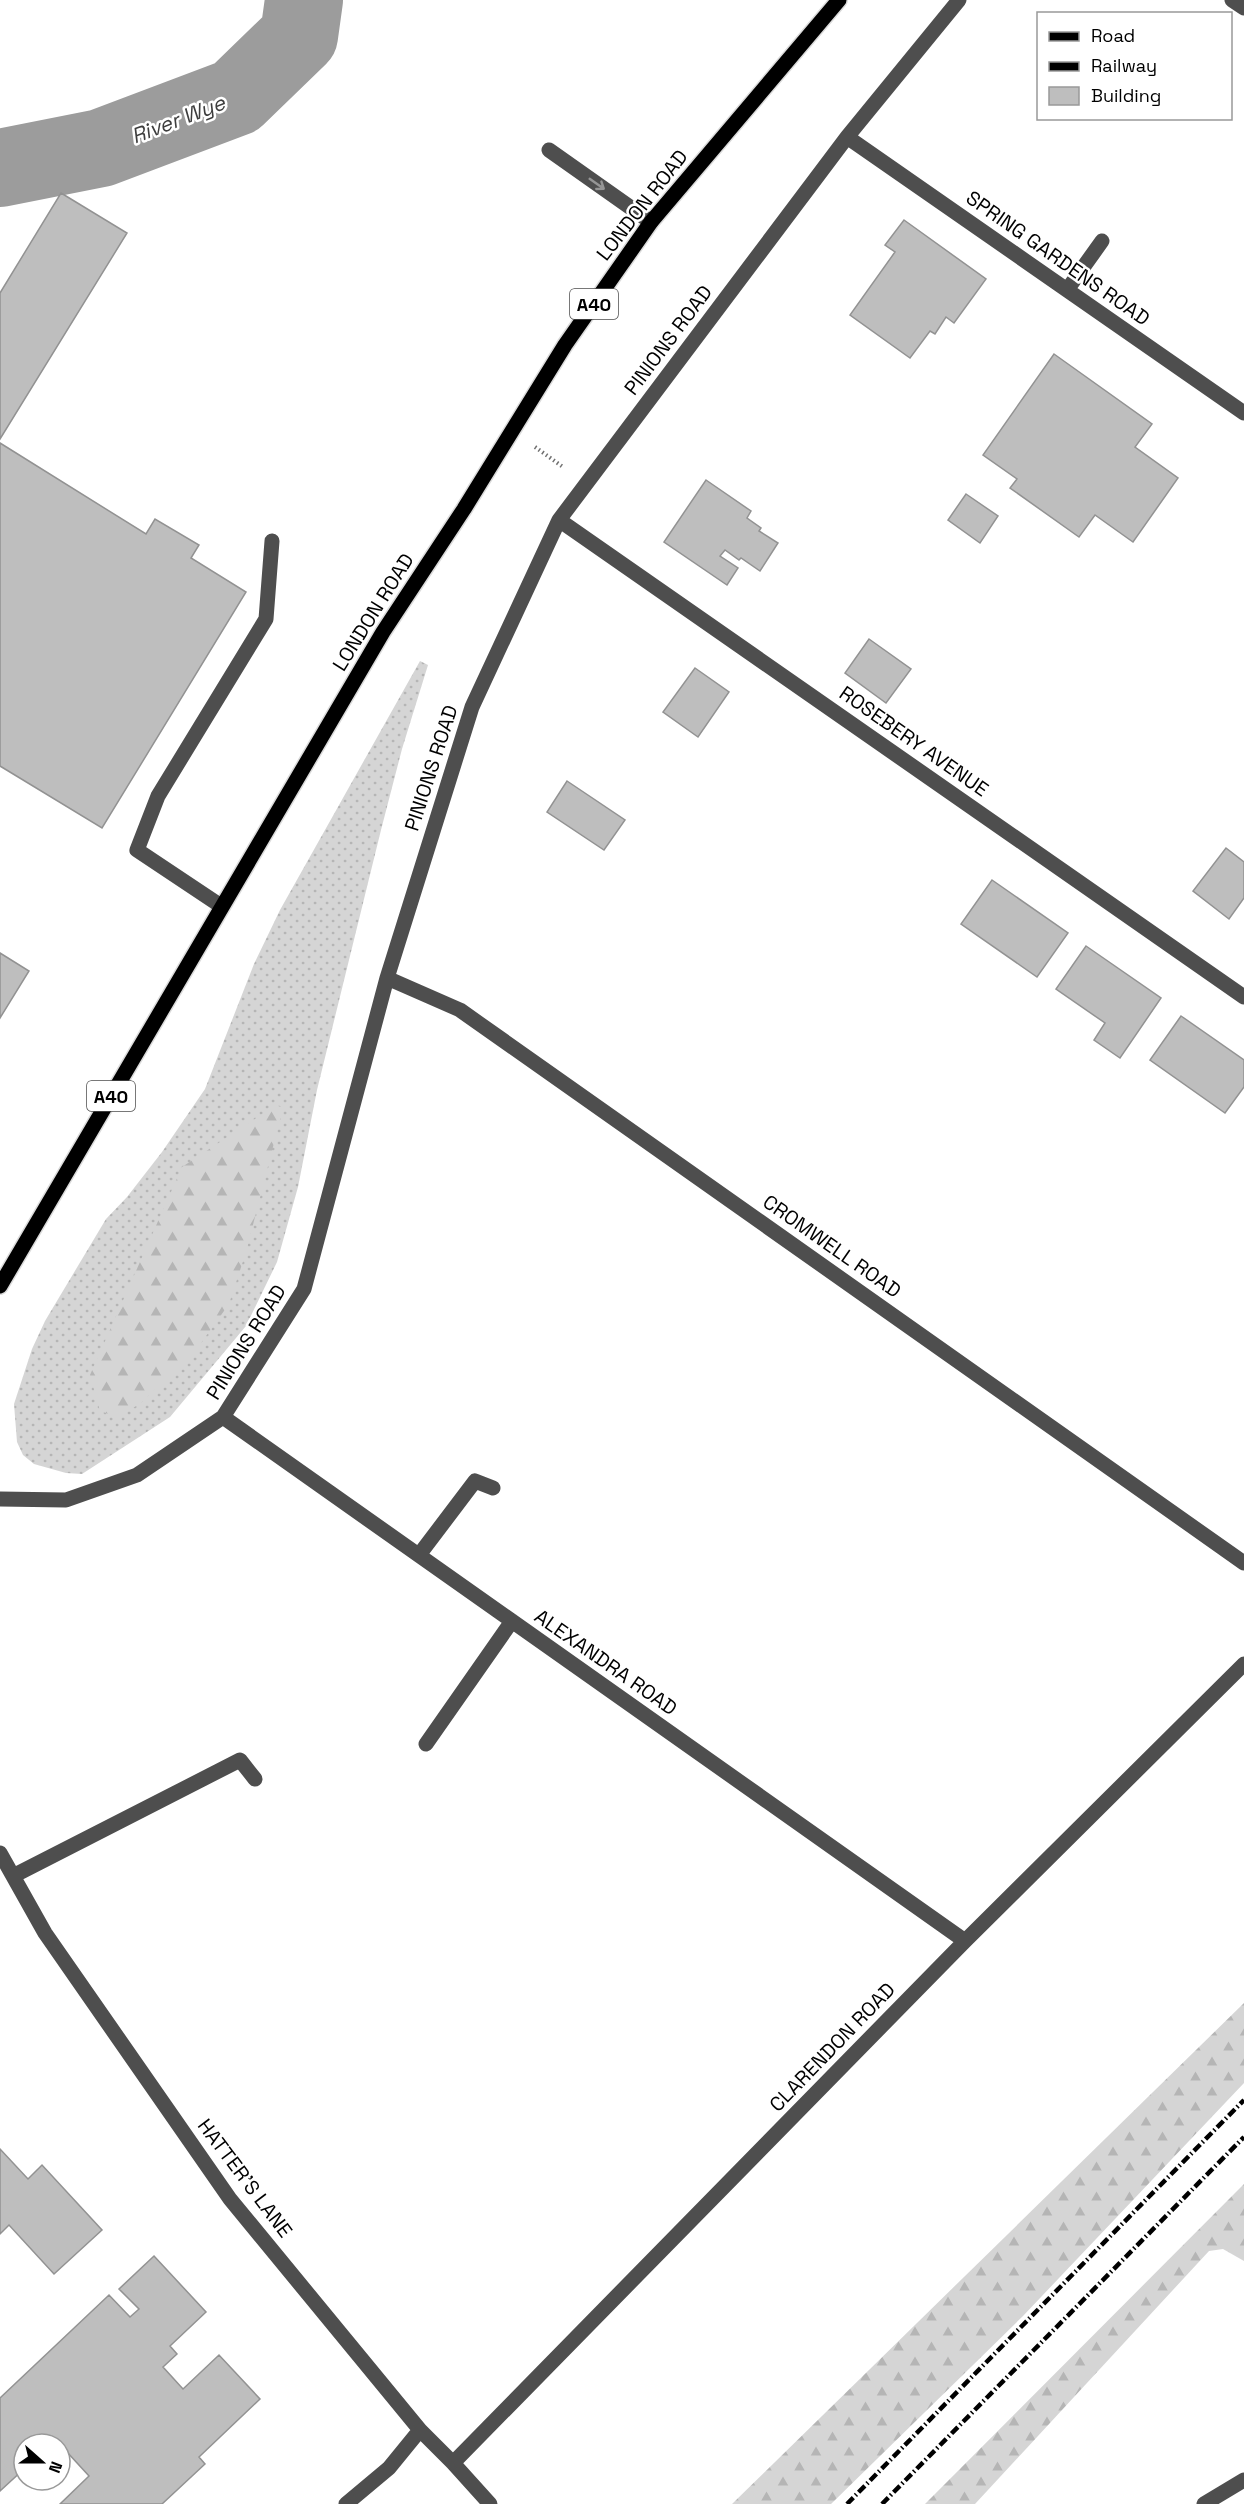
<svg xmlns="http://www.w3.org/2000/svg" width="1244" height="2504" viewBox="0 0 1244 2504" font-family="'Space Grotesk',sans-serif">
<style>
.grass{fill:url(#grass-dots)}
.forest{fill:url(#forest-firs)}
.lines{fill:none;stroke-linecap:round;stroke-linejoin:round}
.river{stroke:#9c9c9c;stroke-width:78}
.building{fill:#bebebe;stroke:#929292;stroke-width:1.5}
.major-casing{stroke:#dbdbdb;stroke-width:18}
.path{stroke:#707070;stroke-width:4;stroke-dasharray:1.5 3;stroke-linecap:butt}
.minor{stroke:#4e4e4e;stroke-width:15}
.major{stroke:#000;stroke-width:15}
.rail{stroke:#000;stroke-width:4.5;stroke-dasharray:9 3 1.5 3;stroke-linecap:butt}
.oneway{stroke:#959595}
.labels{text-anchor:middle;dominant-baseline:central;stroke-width:5;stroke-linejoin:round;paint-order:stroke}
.shield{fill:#fff;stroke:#4c4c4c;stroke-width:1.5}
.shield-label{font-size:18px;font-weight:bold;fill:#000}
.street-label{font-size:20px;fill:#000;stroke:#fff}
.water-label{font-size:21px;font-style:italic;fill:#3d3d3d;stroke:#fff}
</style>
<defs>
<pattern id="grass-dots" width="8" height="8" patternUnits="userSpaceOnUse" patternTransform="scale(1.5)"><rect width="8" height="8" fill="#d5d5d5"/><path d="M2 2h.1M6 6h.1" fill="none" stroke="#b5b5b5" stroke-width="1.8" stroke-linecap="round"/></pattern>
<pattern id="forest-firs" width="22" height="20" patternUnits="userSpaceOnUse" patternTransform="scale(1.5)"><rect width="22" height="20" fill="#d5d5d5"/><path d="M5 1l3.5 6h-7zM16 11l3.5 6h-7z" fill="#b5b5b5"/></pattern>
</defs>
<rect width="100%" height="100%" fill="#fff"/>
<path class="grass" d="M420,661L428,665L402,749L381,830L317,1090L298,1187L277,1262L246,1326L170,1417L82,1474L66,1473L34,1464L23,1455L17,1442L14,1404L32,1349L45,1321L106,1219L127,1197L162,1152L205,1089L254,964L280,910Z"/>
<path class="forest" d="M276,1105L283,1108L246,1252L229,1304L196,1350L141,1403L118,1417L100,1411L90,1375L182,1167Z
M1244,2003V2083L1023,2316L831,2504H732Z
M1244,2184V2261L1223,2249L1209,2251L975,2504H925Z"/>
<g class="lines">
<path class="river" d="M0,168L101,148L236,97L299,36L304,0"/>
</g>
<path class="building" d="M61,193L127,233L0,439V293Z
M904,220L986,279L954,323L946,317L935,334L930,331L910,358L850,315L895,252L885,245Z
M1054,354L1152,424L1135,447L1178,478L1133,542L1095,515L1079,537L1010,488L1017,479L983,455Z
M0,443L146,534L155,519L199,545L191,558L246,592L102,828L0,766Z
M706,480L751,511L747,518L761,528L759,531L778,543L760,571L741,558L739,560L725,550L720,556L738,568L727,585L664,542Z
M966,494L998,516L980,543L948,520Z
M869,639L911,669L886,703L845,673Z
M695,668L729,692L698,737L663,712Z
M567,781L625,820L604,850L547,812Z
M1226,848L1244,862V898L1229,919L1193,891Z
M992,880L1068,933L1037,977L961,924Z
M1086,946L1161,998L1120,1058L1094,1040L1105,1023L1056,989Z
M0,953L29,971L0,1018Z
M1181,1016L1244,1060V1087L1225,1113L1150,1060Z
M0,2149L28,2179L42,2165L102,2230L54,2274L9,2225L0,2234Z
M154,2256L206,2312L170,2346L177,2354L163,2367L183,2389L219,2355L260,2399L199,2457L205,2464L162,2504H60L89,2476L55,2439L51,2444H24V2469L0,2491V2398L109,2295L130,2317L139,2309L119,2289Z"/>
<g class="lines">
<g class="major-casing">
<path id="major" d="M0,1286L383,632L464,509L565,345L651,222L839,0"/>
</g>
<path class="path" d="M535,447L563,467"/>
<path class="minor" d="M1232,0L1244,8
M847,137L1244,413
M549,150L651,222
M1067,290L1102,241
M559,520L1244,997
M221,906L137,850L158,796L266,619L272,541
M387,978L460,1010L1244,1563
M223,1417L965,1941
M0,1499L66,1500L137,1475L223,1417L304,1289L387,978L472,707L559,520L847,137L959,0
M419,1555L475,1481L493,1488
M426,1744L512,1621
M0,1853L45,1933L230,2199L420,2430L453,2463L490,2504
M13,1876L240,1760L255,1779
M453,2463L965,1941L1244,1664
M346,2504L389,2468L420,2430
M1204,2504L1244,2480"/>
<use href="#major" class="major"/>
<path class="rail" d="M847,2504L1244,2100
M882,2504L1244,2137"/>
</g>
<defs><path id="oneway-shaft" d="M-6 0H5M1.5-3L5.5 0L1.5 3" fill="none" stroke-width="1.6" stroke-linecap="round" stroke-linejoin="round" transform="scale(1.5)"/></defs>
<use class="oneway" href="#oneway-shaft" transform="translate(597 184) rotate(35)"/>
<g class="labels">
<g class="shield">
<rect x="570" y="289" width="48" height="30" rx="4.5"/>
<rect x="87" y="1081" width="48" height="30" rx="4.5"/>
</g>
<g class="shield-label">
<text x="594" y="304">A40</text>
<text x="111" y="1096">A40</text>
</g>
<g class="street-label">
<text transform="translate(642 205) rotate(-52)">LONDON ROAD</text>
<text transform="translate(1058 258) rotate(35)">SPRING GARDENS ROAD</text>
<text transform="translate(668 340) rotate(-53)">PINIONS ROAD</text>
<text transform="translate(373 612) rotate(-58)">LONDON ROAD</text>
<text transform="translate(914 741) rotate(35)">ROSEBERY AVENUE</text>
<text transform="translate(431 768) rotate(-72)">PINIONS ROAD</text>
<text transform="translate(832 1246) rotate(35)">CROMWELL ROAD</text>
<text transform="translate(246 1342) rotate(-58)">PINIONS ROAD</text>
<text transform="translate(606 1662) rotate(35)">ALEXANDRA ROAD</text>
<text transform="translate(832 2047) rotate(-46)">CLARENDON ROAD</text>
<text transform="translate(245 2178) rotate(53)">HATTER'S LANE</text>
</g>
<g class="water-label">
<text transform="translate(178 119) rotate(-21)">River Wye</text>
</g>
</g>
<rect x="1037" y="12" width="195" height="108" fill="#ffffff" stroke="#999999" stroke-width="1.5"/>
<rect x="1049" y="32" width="30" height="9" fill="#000000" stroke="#999999" stroke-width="1.5"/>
<text x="1091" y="42" font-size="18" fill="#000000">Road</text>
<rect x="1049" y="62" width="30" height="9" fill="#000000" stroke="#999999" stroke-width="1.5"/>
<text x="1091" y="72" font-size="18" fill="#000000">Railway</text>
<rect x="1049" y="87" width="30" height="18" fill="#bebebe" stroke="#999999" stroke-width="1.5"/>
<text x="1091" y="102" font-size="18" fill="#000000">Building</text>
<g transform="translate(42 2462) rotate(111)"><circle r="28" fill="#ffffff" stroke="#999999" stroke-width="1.5"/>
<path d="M0-4.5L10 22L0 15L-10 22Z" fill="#000000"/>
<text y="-9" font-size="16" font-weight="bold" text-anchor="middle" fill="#000000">N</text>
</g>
</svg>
